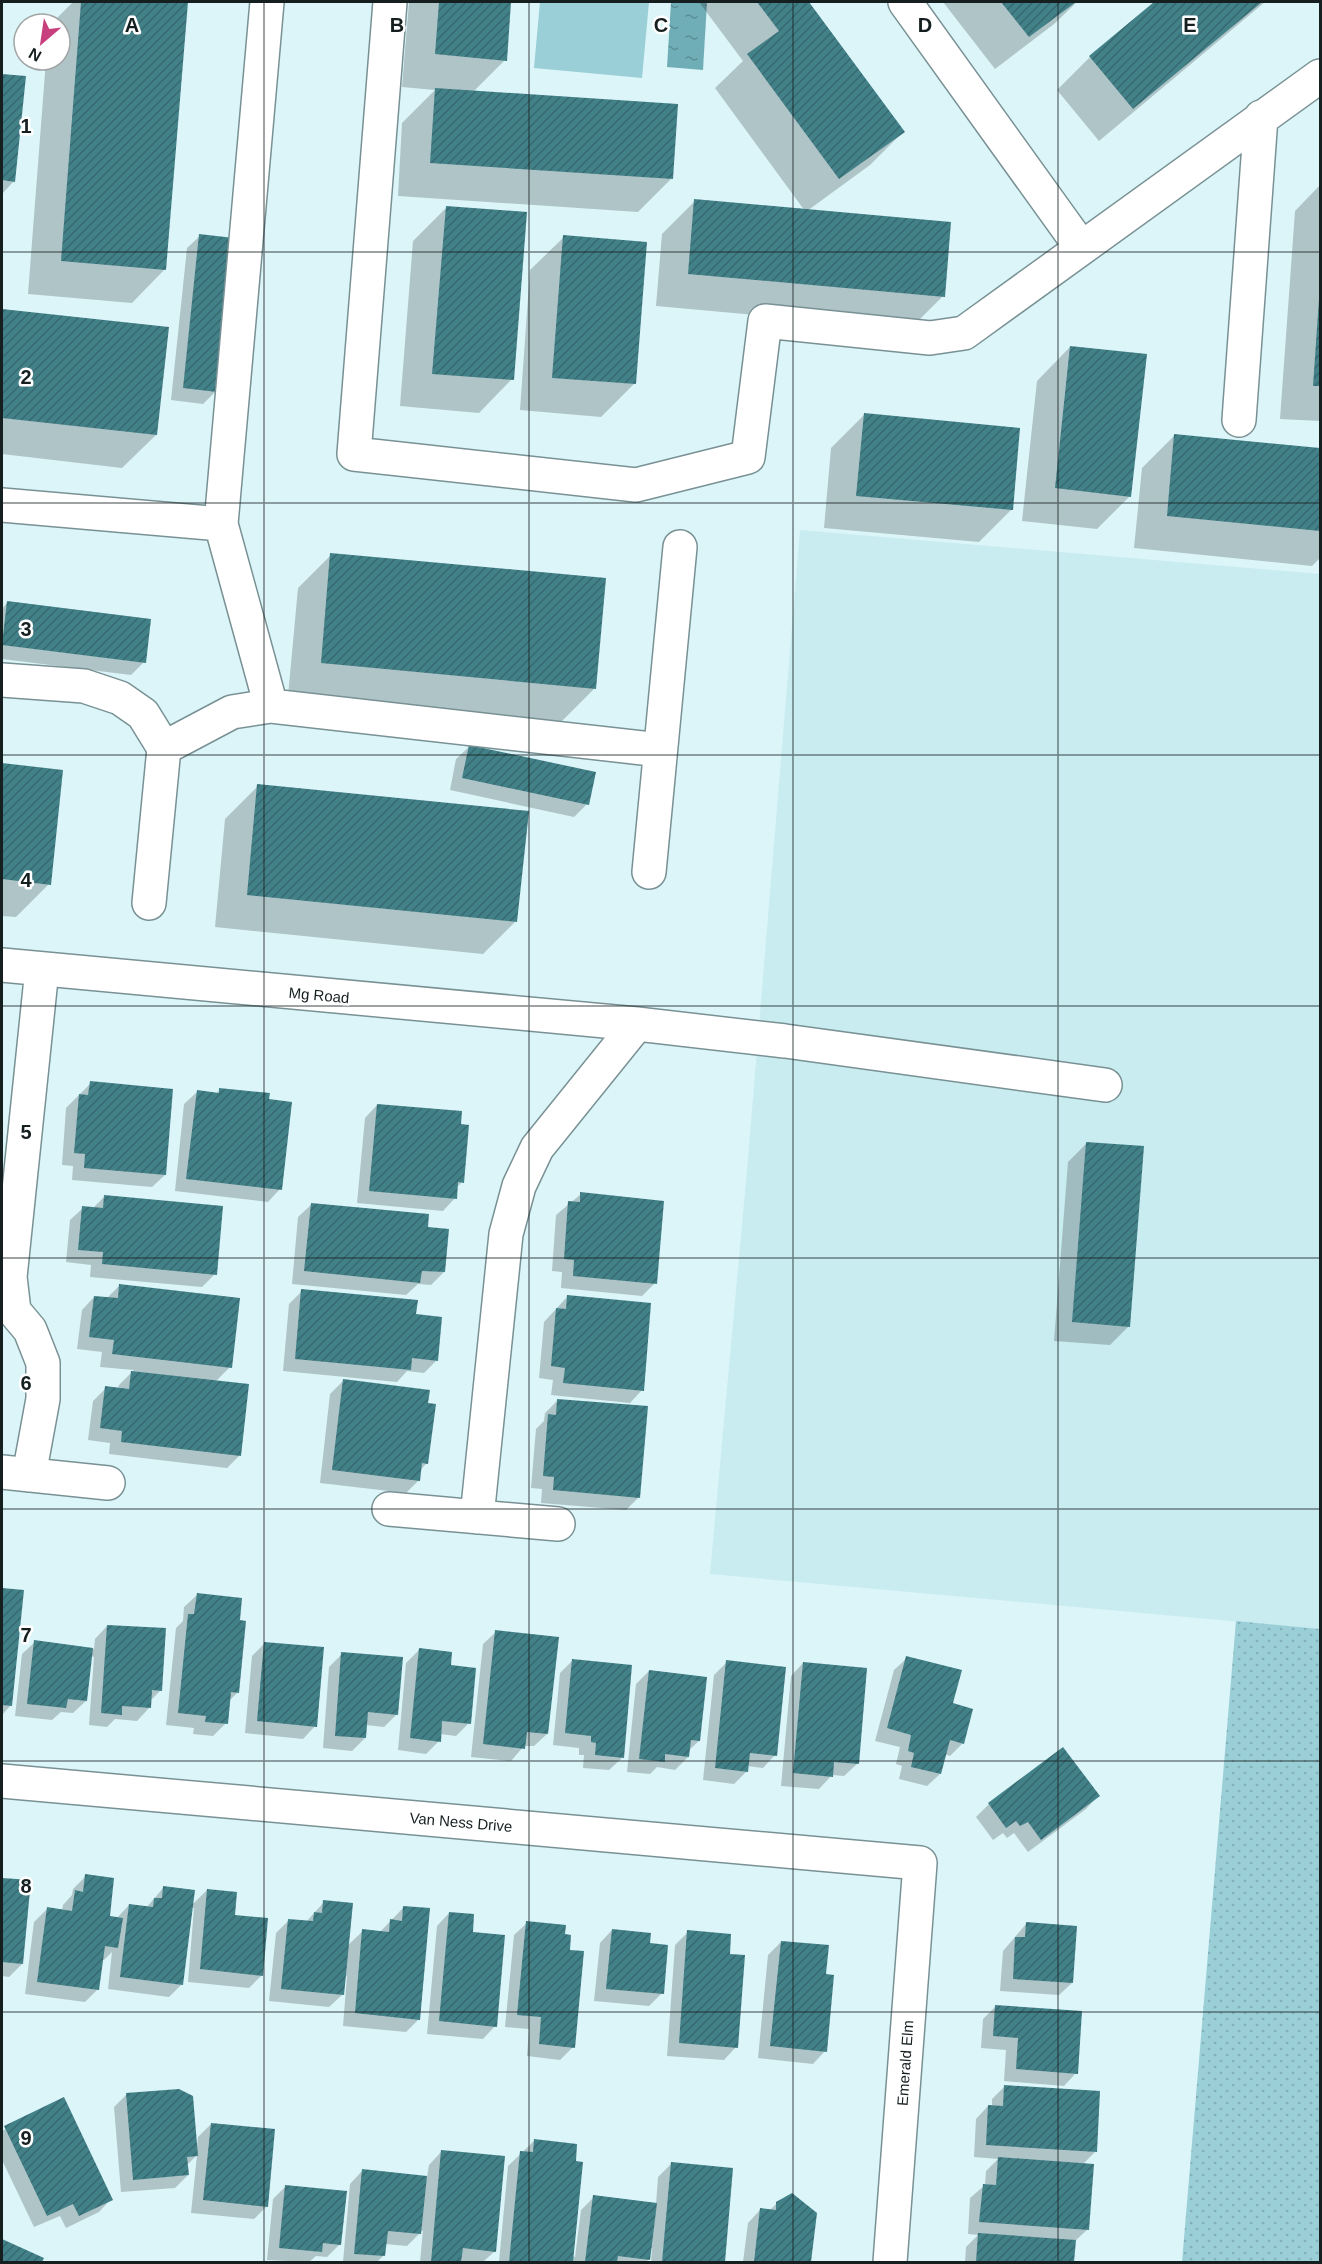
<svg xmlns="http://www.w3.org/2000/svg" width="1322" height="2264" viewBox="0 0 1322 2264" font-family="Arial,sans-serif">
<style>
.built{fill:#c8ecf0}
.grass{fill:url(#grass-dots)}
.park{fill:#9acfd7}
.water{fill:url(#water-ripples)}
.shadow{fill:#0003}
.building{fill:url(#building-hatch)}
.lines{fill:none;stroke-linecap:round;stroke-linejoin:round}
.minor-casing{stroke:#799194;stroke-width:36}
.minor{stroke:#fff;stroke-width:33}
.grid{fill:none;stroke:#161f20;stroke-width:1.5;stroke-opacity:0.55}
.labels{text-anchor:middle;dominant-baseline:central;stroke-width:5;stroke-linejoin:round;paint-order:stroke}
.street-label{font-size:15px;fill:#161f20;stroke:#fff}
.grid-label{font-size:20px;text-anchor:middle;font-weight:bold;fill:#161f20;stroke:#fff;stroke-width:5;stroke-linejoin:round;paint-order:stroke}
</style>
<defs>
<pattern id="grass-dots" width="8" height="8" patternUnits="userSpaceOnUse" patternTransform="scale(1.5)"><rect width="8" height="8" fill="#9acfd7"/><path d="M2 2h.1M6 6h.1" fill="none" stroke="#84b1b8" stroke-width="1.8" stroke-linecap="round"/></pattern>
<pattern id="water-ripples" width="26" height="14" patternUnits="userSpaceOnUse" patternTransform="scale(1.5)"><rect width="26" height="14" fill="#6faeb6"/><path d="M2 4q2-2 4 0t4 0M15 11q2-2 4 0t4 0" fill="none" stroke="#5a8d94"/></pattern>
<pattern id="building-hatch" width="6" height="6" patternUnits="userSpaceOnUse" patternTransform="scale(1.5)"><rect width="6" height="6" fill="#438189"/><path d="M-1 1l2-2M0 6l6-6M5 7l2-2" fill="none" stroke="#376970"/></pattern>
</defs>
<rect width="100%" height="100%" fill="#dbf5f9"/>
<path class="built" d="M800,530L1320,574V1629L710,1574L747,1171Z"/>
<path class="grass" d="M1236,1621L1320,1629V2262H1182Z"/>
<path class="park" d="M540,2H649L642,78L534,68Z"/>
<path class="water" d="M671,2H707L703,70L667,67Z"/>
<path class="shadow" d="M73,2H186L165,269L132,303L28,294L46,60H60V24H51Z
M409,2H510L505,60L473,92L671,179L638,212L398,196L402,123L435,90L402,87Z
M699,2H807L903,132L870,165L807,211L943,296L910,329L656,306L662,234L695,201L805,211L715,88L743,61Z
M943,2H1077L1054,24L995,69Z
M1157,2H1265L1099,141L1057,90L1090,57Z
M2,75L24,77L14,181L2,194Z
M1320,185V421L1280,419L1295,211Z
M446,208L512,379L479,413L400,406L413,241Z
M200,236L216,391L203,404L171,400L187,248Z
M564,237L634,384L601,417L520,410L530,270Z
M2,310L168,329L156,435L122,468L2,454Z
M1070,347L1130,496L1097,529L1022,521L1037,381Z
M864,415L1012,509L979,542L824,528L831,448Z
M1175,435L1320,450V558L1312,566L1134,548L1142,468Z
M331,555L595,688L561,722L288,696L298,588Z
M7,603L144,662L131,675L2,659V609Z
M469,747L587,804L574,817L450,790L456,759Z
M2,764L62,771L49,884L16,917L2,916Z
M258,786L516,921L483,954L215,927L225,819Z
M91,1083L165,1175L152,1187L72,1180L73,1166L62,1165L66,1108Z
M220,1089L280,1189L268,1202L175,1191L184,1104L197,1092L216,1094Z
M377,1105L462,1182L456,1188L455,1198L443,1211L357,1203L365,1118Z
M1087,1143L1129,1326L1110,1345L1054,1341L1068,1162Z
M581,1194L655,1283L642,1296L561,1288L562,1272L552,1271L556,1215Z
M105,1196L215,1274L202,1287L90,1277L91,1265L66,1262L70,1220L83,1208H93Z
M311,1205L426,1228L444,1272L431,1285L418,1284L406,1295L292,1284L298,1217Z
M120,1285L230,1367L215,1382L240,1455L227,1468L109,1454L110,1443L88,1440L93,1401L106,1388L118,1389L119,1385L134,1370L100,1367L102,1352L77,1349L82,1310L94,1297L106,1299Z
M302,1291L436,1361L424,1373L407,1371L397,1382L283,1371L289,1304Z
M567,1297L642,1390L630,1403L551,1395L553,1380L539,1378L544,1322Z
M343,1381L427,1404V1463L420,1470L419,1480L406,1493L320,1483L330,1394Z
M558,1400L639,1497L626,1510L541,1503L542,1489L531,1488L536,1429L544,1421L545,1413Z
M2,1589L23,1591L11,1705L2,1715Z
M197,1595L238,1692L229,1701L226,1723L213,1736L193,1734L194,1728L166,1725L176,1628L183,1621L184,1607Z
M107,1626L161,1690L150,1701L149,1708L137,1721L115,1719L107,1727L89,1725L94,1657L91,1656L86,1701L73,1713L61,1712L52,1720L15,1716L22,1654L35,1642L94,1649L95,1639Z
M496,1632L547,1734L534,1746H524L511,1761L471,1757L483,1644Z
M265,1643L315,1726L303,1739L245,1733L252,1656Z
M419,1650L450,1666L469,1723L456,1736L440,1734L439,1741L426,1754L398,1750L406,1663Z
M342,1654L397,1714L384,1727L366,1725L365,1738L352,1751L323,1748L329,1667Z
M907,1658L951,1705L963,1743L950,1756L945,1754L940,1774L927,1786L899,1779L902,1766L896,1764L900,1747L875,1741L894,1670Z
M572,1661L622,1758L609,1770L583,1768L584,1755H579V1748L553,1745L560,1673Z
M727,1662L775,1755L763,1768L747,1766V1771L734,1784L703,1780L714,1675Z
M803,1663L857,1764L844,1776L832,1775L819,1789L781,1786L791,1676Z
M649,1671L699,1741L688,1751V1757L675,1770L657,1767L650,1774L627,1772L636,1684Z
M1063,1749L1098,1796L1086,1809L1028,1852L1014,1833L1007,1838L1003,1833L993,1840L976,1817L989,1804Z
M86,1876L108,1918L116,1919L129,1905L146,1908L164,1887L191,1906L207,1890L233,1917L262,1975L249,1988L188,1982L194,1908H191L182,1984L169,1997L108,1989L112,1952L104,1960H102L98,1989L85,2002L25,1994L34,1922L47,1909L62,1911L63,1905L72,1895L73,1889Z
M2,1879L30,1882L22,1964L9,1977L2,1976Z
M324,1902L347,1946L363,1931L380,1932L403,1908L419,2019L406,2032L343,2026L347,1976H344L342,1995L329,2007L269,2001L276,1933L289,1920L306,1922Z
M449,1913L471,1933L495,2026L483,2039L427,2034L437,1926Z
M527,1923L563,1935L568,1951L573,2047L560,2060L527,2056L529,2029L505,2027L514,1935Z
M1026,1924L1072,1983L1059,1995L1000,1991L1003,1951Z
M612,1930L648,1945L662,1993L649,2006L594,2001L600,1943Z
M688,1932L728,1956L736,2047L724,2060L667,2056L675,1945Z
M781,1942L825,1976V2051L813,2064L758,2058L768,1955Z
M996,2006L1076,2073L1064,2086L1004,2081L1006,2050L981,2048L983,2019Z
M1005,2086L1095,2152L1082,2165L1088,2229L1074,2242L1072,2262H965L966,2247L978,2235L968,2234L970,2198L985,2185L986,2171L998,2159L974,2157L976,2119L988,2106H992V2099Z
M127,2094L196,2147H197L198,2137L211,2124L267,2206L254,2219L191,2213L197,2155L187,2165L188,2175L175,2188L121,2192L114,2107Z
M64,2099L111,2199L99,2212L66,2228L60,2216L34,2227L2,2160V2131Z
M534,2141L572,2256L575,2257L581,2210L594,2197L656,2205L658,2177L671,2164L731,2169L724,2262H651L652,2248H650L648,2260L645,2262H499L508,2166Z
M441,2152L495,2251L483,2262H420L423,2230L407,2246L385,2244L384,2255L377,2262H343L350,2184L362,2171L427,2177L429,2165Z
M286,2186L340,2244L327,2257L316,2256L309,2262L267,2260L273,2199Z
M777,2203L815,2214L810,2262H743L748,2223L760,2210L769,2211Z
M2,2240L42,2259L40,2262H2Z"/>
<path class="building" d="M81,2H188L166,270L61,261Z
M439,2H511L507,61L435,54Z
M757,2H809L905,132L839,179L747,54L779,31Z
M1001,2H1076L1029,37Z
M1154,2H1262L1133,109L1089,56Z
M2,74L26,76L15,182L2,180Z
M435,88L678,104L673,179L430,163Z
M694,199L951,222L945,297L688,274Z
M446,206L527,212L514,380L432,374Z
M199,234L234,238L217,392L183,388Z
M563,235L647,242L636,384L552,378Z
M1319,299H1320V386H1313Z
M2,309L169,327L157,435L2,418Z
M1070,346L1147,354L1131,497L1055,488Z
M864,413L1020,428L1013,510L856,496Z
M1174,434L1320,448V531L1167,516Z
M330,553L606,578L596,689L321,663Z
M7,601L151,619L146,663L2,645Z
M469,745L596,772L589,805L462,778Z
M2,763L63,770L51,885L2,879Z
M257,784L529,811L517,922L247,895Z
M90,1081L173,1089L166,1175L84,1168L85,1154L74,1153L79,1094L88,1095Z
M219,1088L270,1093L269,1099L292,1102L282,1190L186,1179L197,1090L219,1093Z
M377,1104L462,1111L461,1124L469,1125L464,1183L458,1182L457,1199L369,1191Z
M1086,1142L1144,1146L1130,1327L1072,1322Z
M580,1192L664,1201L657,1284L573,1276L574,1260L564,1259L568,1201L580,1202Z
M104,1195L223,1206L217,1275L102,1264L103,1252L78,1250L82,1206L103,1208Z
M311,1203L429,1214L428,1227L449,1229L445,1272L422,1271L420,1283L304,1271Z
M119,1284L240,1298L232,1368L112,1354L114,1340L89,1337L94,1296L118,1298Z
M301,1289L418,1300L416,1314L442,1317L438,1361L412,1358L411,1370L295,1359Z
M567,1295L651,1303L644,1391L563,1383L565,1368L551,1366L556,1308L566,1309Z
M131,1371L249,1384L241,1456L121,1442L122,1431L100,1428L105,1386L129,1389Z
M343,1379L430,1390L428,1403L436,1404L428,1464L422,1463L420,1481L332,1470Z
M557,1399L648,1406L640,1498L553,1490L554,1477L543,1476L548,1414L556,1415Z
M2,1588L24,1590L12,1706L2,1705Z
M197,1593L242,1598L240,1620L246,1621L239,1693L231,1692L228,1724L205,1722L206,1716L178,1713L188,1614H194Z
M107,1625L166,1628L162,1691L152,1690L151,1708L122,1706V1715L101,1713Z
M495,1630L559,1637L548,1734L527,1732L525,1749L483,1744Z
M34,1640L93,1648L87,1701L68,1699L66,1708L27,1704Z
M264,1642L324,1647L317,1727L257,1721Z
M419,1648L452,1652L451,1665L476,1668L471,1724L442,1721L441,1742L410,1738Z
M341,1652L403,1657L398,1715L368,1712L366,1738L335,1736Z
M906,1656L962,1670L953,1703L973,1709L964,1744L950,1740L941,1774L911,1767L914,1753L908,1751L911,1735L887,1728Z
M572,1659L632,1665L624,1758L595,1755L596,1743L591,1742V1736L565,1733Z
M726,1660L786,1667L777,1756L750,1753L748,1772L715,1768Z
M803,1662L867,1668L859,1764L834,1762L833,1777L793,1773Z
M649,1670L707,1677L700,1741L691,1740L689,1757L665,1754V1762L639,1759Z
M1063,1747L1100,1796L1041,1840L1028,1822L1020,1826L1016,1821L1006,1828L988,1803Z
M85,1874L114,1878L110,1916L123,1918L118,1948L105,1946L99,1990L37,1982L47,1907L72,1911L75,1890L83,1892Z
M2,1878L31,1880L23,1964L2,1962Z
M163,1886L195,1890L183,1985L120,1977L129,1904L153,1907L154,1898H162Z
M207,1889L237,1892L235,1915L268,1918L263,1976L200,1969Z
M323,1900L353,1903L344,1995L281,1989L288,1919L313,1921L314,1912L322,1913Z
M403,1906L430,1908L420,2020L355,2013L362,1929L389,1932L390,1919L402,1921Z
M449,1912L474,1914L473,1932L505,1935L497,2027L439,2021Z
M526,1921L566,1925L565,1934L571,1935L570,1950L584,1951L575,2048L539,2044L541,2017L517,2015Z
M1026,1922L1077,1926L1073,1983L1013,1979L1015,1937H1025Z
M612,1929L651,1933L650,1943L668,1945L664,1994L606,1989Z
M687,1930L731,1934L730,1954L745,1955L738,2048L679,2043Z
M781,1941L829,1945L826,1974L834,1975L827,2052L770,2046Z
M995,2005L1082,2011L1078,2074L1016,2069L1018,2038L993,2036Z
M1004,2085L1100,2091L1097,2152L986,2145L988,2105L1003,2106Z
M179,2089L193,2096L198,2156L187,2157L189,2175L133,2180L126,2093Z
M64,2097L113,2200L79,2216L73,2204L47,2216L4,2126Z
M211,2123L275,2129L268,2207L203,2200Z
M534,2139L577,2144L576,2161L583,2162L573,2262H509L520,2151L533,2152Z
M441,2150L505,2156L496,2252L463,2248L461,2262H431Z
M998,2157L1094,2164L1089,2230L979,2222L983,2184L996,2185Z
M671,2162L733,2168L725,2262H662Z
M362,2169L427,2176L421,2234L388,2231L385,2256L354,2254Z
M285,2185L347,2191L341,2245L323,2243L322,2252L279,2248Z
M792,2193L817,2213L811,2262H754L760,2208L776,2210V2202Z
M593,2195L657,2203L650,2260L618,2256L617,2262H585Z
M978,2233L1076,2240L1074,2262H976Z
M2,2239L44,2258L42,2262H2Z"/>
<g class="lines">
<g class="minor-casing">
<path id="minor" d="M267,2L221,524L271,706
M390,2L354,454L636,485L748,457L765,321L930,338L964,333L1320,76
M905,2L1081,247
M1239,420L1261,117
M2,505L221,524
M2,680L84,686L120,698L143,714L164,748L149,903
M164,748L232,712L271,706L660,750
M649,872L680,547
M2,965L637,1024L785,1041L1105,1085
M2,1472L108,1483
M29,1475L43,1399V1363L30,1330L14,1311L10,1277L42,969
M389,1509L558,1524
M477,1517L506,1234L519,1186L537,1148L637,1024
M2,1781L920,1863L890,2262"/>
</g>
<use href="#minor" class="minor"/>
</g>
<path class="grid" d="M264,2V2262M529,2V2262M793,2V2262M1058,2V2262M2,252H1320M2,503H1320M2,755H1320M2,1006H1320M2,1258H1320M2,1509H1320M2,1761H1320M2,2012H1320"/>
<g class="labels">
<g class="street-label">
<text transform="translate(319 995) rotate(5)">Mg Road</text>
<text transform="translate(461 1822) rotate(5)">Van Ness Drive</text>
<text transform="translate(905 2063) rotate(-86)">Emerald Elm</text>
</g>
</g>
<g class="grid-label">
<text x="132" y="32">A</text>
<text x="397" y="32">B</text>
<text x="661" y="32">C</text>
<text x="925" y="32">D</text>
<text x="1190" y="32">E</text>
<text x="26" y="133">1</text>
<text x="26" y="384">2</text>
<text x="26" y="636">3</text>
<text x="26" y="887">4</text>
<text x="26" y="1139">5</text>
<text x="26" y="1390">6</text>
<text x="26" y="1642">7</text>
<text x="26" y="1893">8</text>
<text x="26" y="2145">9</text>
</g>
<rect width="1322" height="2264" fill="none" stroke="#161f20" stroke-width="6"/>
<g transform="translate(42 42) rotate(209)"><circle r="28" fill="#ffffff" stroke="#a2a5a6" stroke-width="1.5"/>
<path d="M0-4.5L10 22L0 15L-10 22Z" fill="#c73f7d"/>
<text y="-9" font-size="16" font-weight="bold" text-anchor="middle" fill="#161f20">N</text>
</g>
</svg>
